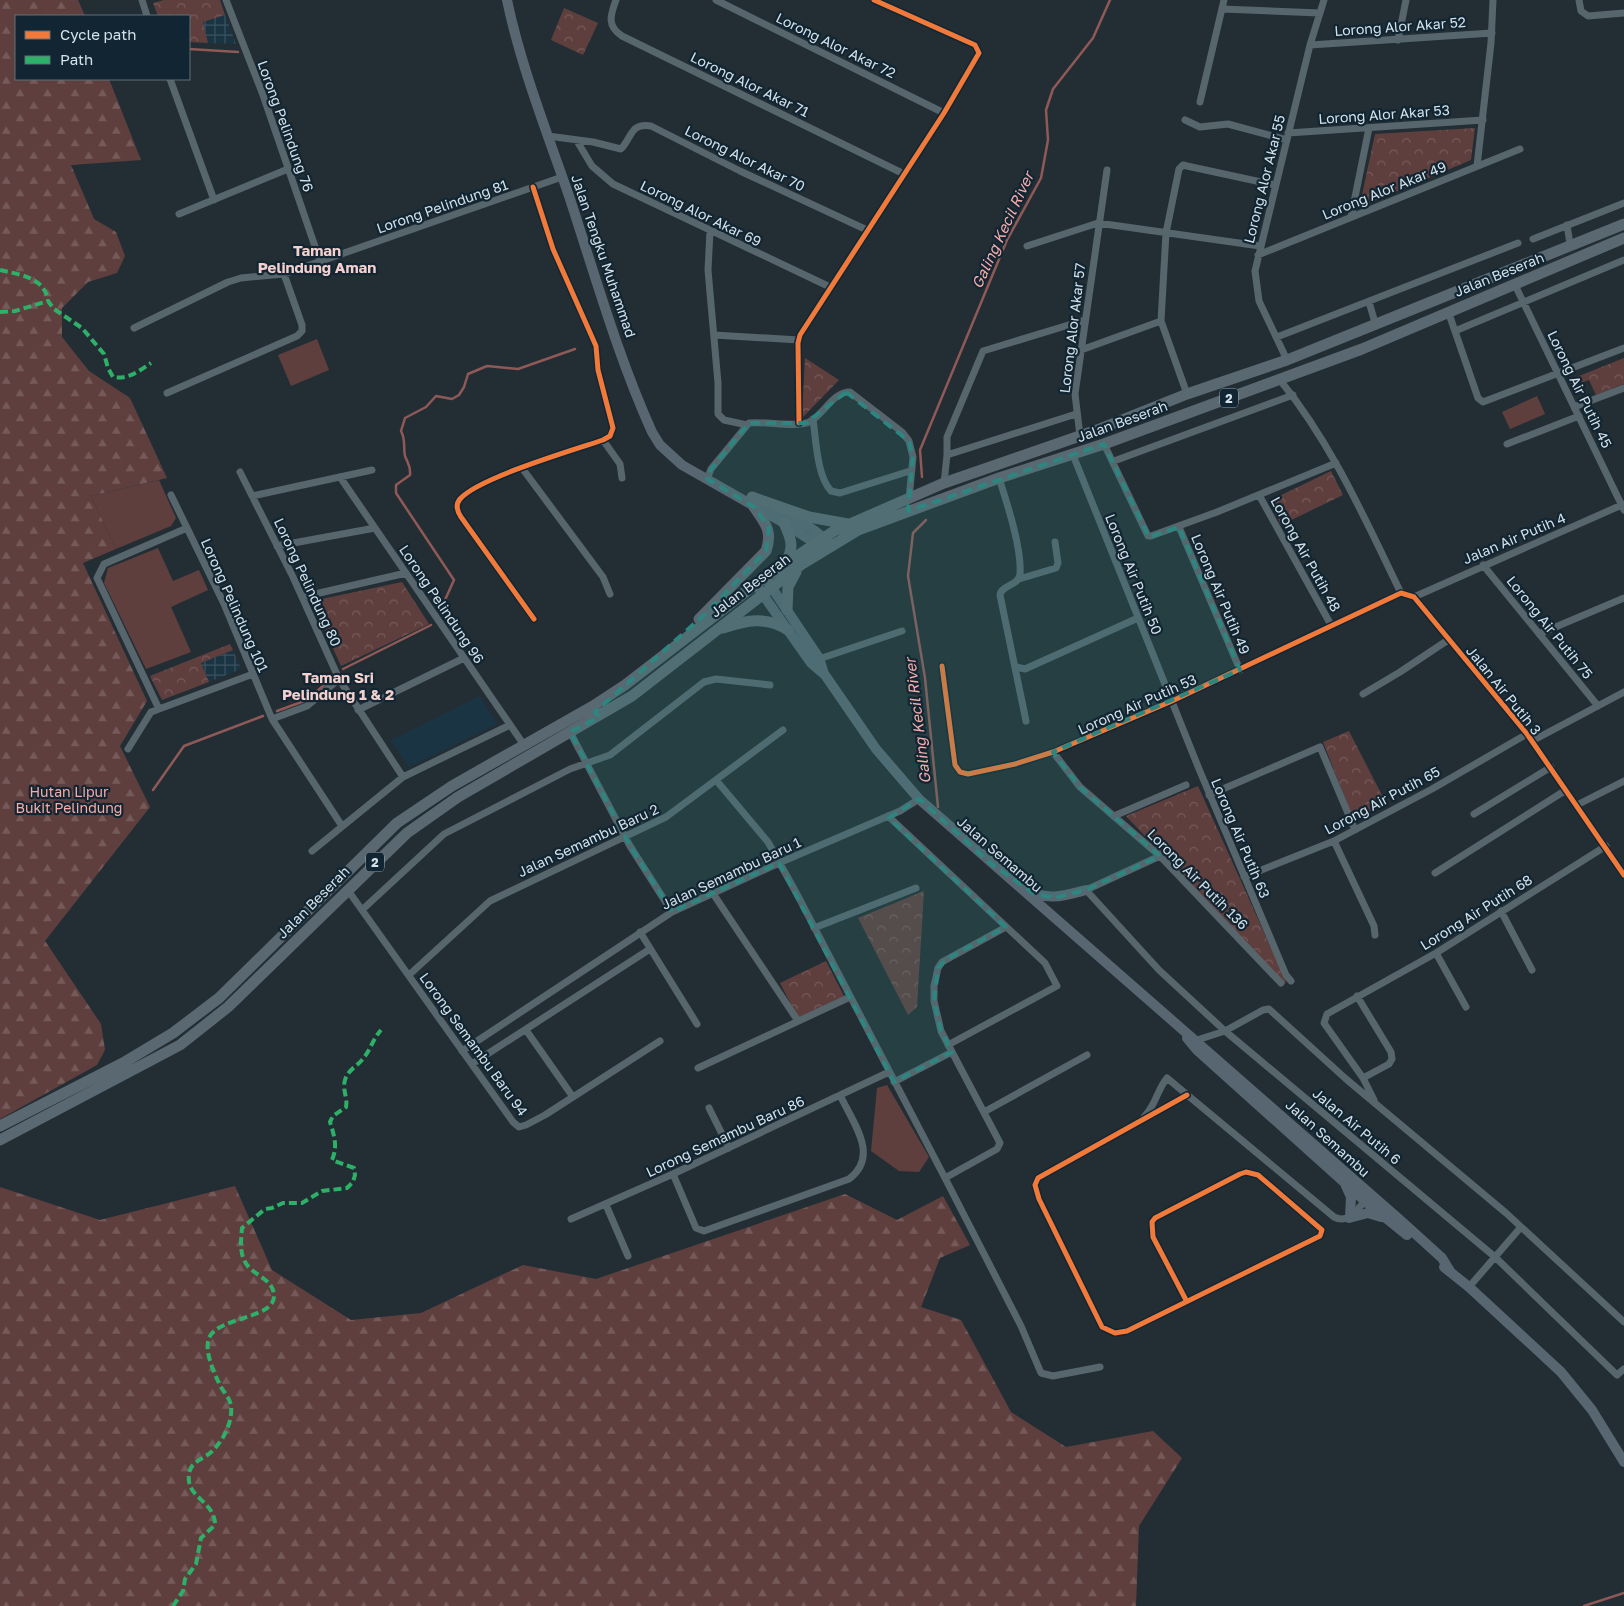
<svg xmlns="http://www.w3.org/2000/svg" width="1624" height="1606" viewBox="0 0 1624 1606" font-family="'Golos Text',sans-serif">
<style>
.built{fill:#1b3444}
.industrial{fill:url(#industrial-grid)}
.grass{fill:#5f3f3e}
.forest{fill:url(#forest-firs)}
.park{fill:url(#park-crowns)}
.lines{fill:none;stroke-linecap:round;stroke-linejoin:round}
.stream{stroke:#8f5957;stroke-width:2.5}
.minor{stroke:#57656d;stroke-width:7}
.secondary{stroke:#576670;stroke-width:10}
.trunk{stroke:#5a6871;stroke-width:11}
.quiet{stroke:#2db169;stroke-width:4;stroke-dasharray:8 4;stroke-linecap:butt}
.cycleway-casing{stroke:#112532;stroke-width:8}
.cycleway{stroke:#f17a3a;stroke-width:5}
.marked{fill:#2d8680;fill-opacity:0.2;stroke:#2d8680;stroke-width:4;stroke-dasharray:10 6;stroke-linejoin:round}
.labels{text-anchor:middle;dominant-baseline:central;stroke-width:4.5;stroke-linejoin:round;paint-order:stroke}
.shield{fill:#112532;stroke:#9aa9b2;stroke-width:1}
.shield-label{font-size:12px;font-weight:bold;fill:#d5e1e9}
.street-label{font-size:14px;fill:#d5e1e9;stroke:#112532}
.park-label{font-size:14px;fill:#f8ada9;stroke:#112532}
.water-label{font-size:15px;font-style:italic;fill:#f7aca9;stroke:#112532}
.neighbourhood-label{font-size:15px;font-weight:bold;fill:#f4d0ce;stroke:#112532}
</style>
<defs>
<pattern id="industrial-grid" width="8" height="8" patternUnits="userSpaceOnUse" patternTransform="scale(1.25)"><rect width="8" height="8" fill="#1b3444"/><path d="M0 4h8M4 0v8" fill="none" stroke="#3b515f"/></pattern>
<pattern id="forest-firs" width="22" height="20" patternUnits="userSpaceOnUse" patternTransform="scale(1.25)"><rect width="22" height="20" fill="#5f3f3e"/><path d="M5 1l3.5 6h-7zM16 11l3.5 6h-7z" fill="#755a5a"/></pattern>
<pattern id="park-crowns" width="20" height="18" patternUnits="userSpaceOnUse" patternTransform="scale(1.25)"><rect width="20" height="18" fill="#5f3f3e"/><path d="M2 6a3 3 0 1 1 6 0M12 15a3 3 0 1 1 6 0" fill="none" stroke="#755a5a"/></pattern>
</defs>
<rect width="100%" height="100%" fill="#232e34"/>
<path class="built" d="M480,696L497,724L409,767L391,740Z"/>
<path class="industrial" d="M225,15L236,44L208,43L202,22Z
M233,650L241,669L209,682L201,663Z"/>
<path class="grass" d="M317,339L329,370L291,386L278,355Z
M1537,396L1545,414L1510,429L1502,412Z
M159,480L176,518L171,526L116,549L91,496Z
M158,548L173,581L199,570L208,590L171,607L191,652L146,669L104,583L108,568Z
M887,1085L929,1157L919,1172L899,1171L871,1151L877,1088Z"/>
<path class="forest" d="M0,0H78L85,16H16V79H109L141,160L71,165L94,219L116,232L125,256L117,273L88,282L62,308V337L89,371L130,398L167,478L91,496L116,549L83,563L147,701L120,746L150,807L45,941L101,1024L105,1050L97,1065L0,1119Z
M235,1186L272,1270L351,1320L421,1313L523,1265L596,1279L845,1194L897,1220L943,1196L970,1245L940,1258L921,1307L961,1320L1011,1412L1066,1447L1153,1431L1182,1458L1139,1526L1136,1606H0V1187L100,1220Z"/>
<path class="park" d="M164,0H220L225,15L203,22L208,43L189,42V16H158L153,3Z
M564,8L598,23L583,55L551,40Z
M1475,128L1471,160L1369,203L1362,195L1375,134Z
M805,358L839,380L802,418Z
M1624,358V384L1596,395L1589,380L1572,386L1569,380Z
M1331,471L1343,495L1281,525L1269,501Z
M402,582L429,624L341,666L314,606L317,600Z
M230,644L233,650L201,663L209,682L162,700L150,676Z
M1349,731L1386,803L1354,821L1323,742Z
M1198,786L1286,981L1285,984L1126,816Z
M924,891L917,1007L908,1015L858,918Z
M826,961L844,996L798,1018L780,983Z"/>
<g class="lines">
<path class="stream" d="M189,49L238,52
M922,477L920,450L1007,240L1041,178L1048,140L1046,110L1053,89L1093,38L1110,0
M926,520L913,533L908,576L925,678L938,807
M440,611L454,580L396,493V485L410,475C411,466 408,464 405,456C403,447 406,440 401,431L405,418L426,407L436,396L452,399L459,395L464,387L468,374L487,366L518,369L575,349
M343,669L431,625
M277,711L307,700L331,679
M153,790L184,746L263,716
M1584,1606L1624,1593"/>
<path class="minor" d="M142,0L147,16
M226,0L263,95L320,261
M616,0C610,16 607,26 622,36L904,174
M716,0L944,113
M1579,0L1581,11L1588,16L1624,13
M1222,9L1320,13
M1398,40L1406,0
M1310,45L1492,33
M170,79L214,200
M1200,102L1224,0
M1185,120L1200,127L1228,124L1287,140
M1288,133L1483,120
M548,136L593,142L621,149C633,136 630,123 651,126L740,171L867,230
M577,141L592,166L613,184L830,287
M1477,166L1491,43L1493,0
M533,187L553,249L596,346L598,370L613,428L610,436L603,440C573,450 478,478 460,499C455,505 457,511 461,517L534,619
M179,214L288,169
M1351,217L1369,128
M1567,225L1570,244
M710,231L708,270L718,383V414L724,420L747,425
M1533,239L1624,203
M1027,246L1098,223L1260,246
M1258,255L1520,149
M1515,285L1624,510
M1369,302L1376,326
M1448,311L1478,398L1483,402L1624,348
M134,328L228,282L241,278L284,274L562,177
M1455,331L1624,260
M714,335L799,340
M1277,337L1518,243
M1081,350L1161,321
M1287,360L1259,301L1255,271L1310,45L1324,0
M1280,380C1332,444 1365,519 1401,593
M167,393L297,336L302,331V325L284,274
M1187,394L1161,321L1166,233L1179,169L1183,165L1187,166L1275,185
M1574,407L1624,388
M813,419C816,440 817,476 831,491L840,493L910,471
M799,423L798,343L800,335L944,113L979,53L975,45L874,0
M1080,436L1075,394L1107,170
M603,440L620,464L622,478
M1104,444L1148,536H1151L1217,512L1336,463
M1507,444L1579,416
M947,455L1076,414
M1073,455L1199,769L1286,975L1291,981
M1114,461L1293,395
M522,468L603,577L610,594
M240,472L293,577L339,679L403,777
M340,477L524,745
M999,478C1007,503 1022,549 1020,574C1019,586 1001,585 1000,595L1026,721
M707,479L711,469L749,423C766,421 794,428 809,422C824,415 832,392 850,392L902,432L909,441L913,457L909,499
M944,483L947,455V437L983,351L1085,320
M171,495L224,604L272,719L342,826
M1259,495L1331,625
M252,496L372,470
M1179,527L1240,670
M277,546L375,528
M1483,565L1598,706
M1019,579L1056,568L1058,563L1055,542
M302,597L406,573
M1414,597L1624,504
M1539,634L1624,598
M816,660L902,631
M942,666L955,765L960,772L968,774L1015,764L1053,752L1172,701L1401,593L1414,597L1527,734L1624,875
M1016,667L1025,669L1138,618
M1363,694L1400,672L1448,640
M159,709L97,578L104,564L187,528
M358,710L464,658
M272,719L307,706L339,679
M570,732L630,846L672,912
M1532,741L1624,692
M128,749L151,712L253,674
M1053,752L1080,787L1160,856L1281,983
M716,780L768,842L798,896L945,1178L1021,1326L1041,1373L1053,1376L1100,1367
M1209,795L1320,747L1355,830
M1577,805L1624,781
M1474,814L1551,767
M888,816L1045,963L1057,986L948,1045
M1114,816L1186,785
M1334,841L1374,926L1375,935
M312,851L403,777L510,725
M1160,856L1086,890L1159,970L1225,1031L1495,1257L1617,1375L1624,1369
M1435,873L1566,790
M1244,877L1334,841L1432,789L1527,734
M347,889L513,1122L519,1127L526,1125L545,1115L660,1041
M712,892L798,1021
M362,910L444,834L570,769L610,755L704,682L716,679L770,685
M1501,911L1532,970
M814,928L916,888
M640,932L697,1024
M1436,953L1466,1007
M409,975L490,901L666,817L783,730
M1357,996L1391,1052L1392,1059L1389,1064L1363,1078L1324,1023L1327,1014L1436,953L1606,846
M526,1030L573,1097
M1197,1040L1225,1031L1263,1010L1269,1009L1346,1079L1506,1213L1624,1322
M462,1051L672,912L779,863L900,811L919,799
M472,1064L650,949
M698,1068L850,997
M1363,1078L1374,1100
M894,1082L952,1052
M709,1108L729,1148
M984,1112L1087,1055
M1144,1117C1156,1105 1157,1090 1167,1078L1334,1217C1348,1224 1356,1211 1365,1201
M673,1174L696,1228L704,1231L849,1179C880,1156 853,1123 840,1095
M945,1178L997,1149L1000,1143L941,1031L934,1001V986L938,968L942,962L1006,927
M606,1205L628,1256
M571,1219L673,1174L889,1072
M1469,1287L1521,1227
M1186,1300L1153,1237L1152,1222L1155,1218L1240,1174L1246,1172L1258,1175L1322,1230L1320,1236L1127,1331L1115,1333L1102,1327L1039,1199L1035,1185L1038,1178L1187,1095"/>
<path class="secondary" d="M507,0C521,67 547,132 569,196C595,275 618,357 652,432L660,445L682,465L784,523L815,543L820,549
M772,508C791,518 816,527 829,544
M768,582L819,658L824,674
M759,589L811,663L825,675L876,749L919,799L1399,1219L1442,1258L1450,1271
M1025,888C1046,902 1064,896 1086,890
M1187,1038L1197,1050L1365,1201L1407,1235
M1346,1186L1351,1197L1350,1217
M1349,1218L1368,1213L1381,1217
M1444,1267L1469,1287L1561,1372L1592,1410L1624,1462"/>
<path class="trunk" d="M752,497L809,517L848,524
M784,523C791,538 795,548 785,563
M787,610L788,587L796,572
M699,619L766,551C773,531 765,523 754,507
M723,628C747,620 766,616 788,630
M0,1126L123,1063L173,1033L219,998L397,823L452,786L593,706L625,685L756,584L834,531L944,483L1097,430L1187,394L1287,360L1624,224
M0,1140L180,1045L228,1007L407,833L458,797L632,696L802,564L858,530L999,478L1104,444L1362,349L1624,238"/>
<path class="quiet" d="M0,270C20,275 45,277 48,301
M0,312L15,311L48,301L54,309L82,328L104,354L108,368L113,377C128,380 139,371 151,363
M173,1606L183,1591L185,1579L196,1564L201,1538L215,1525C215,1499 182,1498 190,1470C193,1461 203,1459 210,1453C222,1443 233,1423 231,1406C230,1397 222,1391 219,1383C213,1371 203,1348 210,1336C221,1317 276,1318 274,1295C273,1279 255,1276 247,1265C239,1254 241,1241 242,1228L265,1209L272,1208L283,1203H302L322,1191L347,1188L353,1182L355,1175L354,1168L332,1160C338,1146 334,1135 330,1122L333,1116L346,1107C348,1098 342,1090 345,1080C348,1070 356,1067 362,1060C370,1051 373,1039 381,1030"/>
<g class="cycleway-casing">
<path id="cycleway" d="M533,187L553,249L596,346L598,370L613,428L610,436L603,440C573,450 478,478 460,499C455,505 457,511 461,517L534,619
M799,423L798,343L800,335L944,113L979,53L975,45L874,0
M942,666L955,765L960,772L968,774L1015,764L1053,752L1172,701L1401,593L1414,597L1527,734L1624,875
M1186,1300L1153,1237L1152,1222L1155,1218L1240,1174L1246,1172L1258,1175L1322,1230L1320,1236L1127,1331L1115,1333L1102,1327L1039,1199L1035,1185L1038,1178L1187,1095"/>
</g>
<use href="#cycleway" class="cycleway"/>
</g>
<path class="marked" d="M846,392L909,441L913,457L908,511L1104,444L1149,537L1179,527L1240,670L1053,752L1080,787L1160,856L1086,890L1054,898L1033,893L990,863L919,799L889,818L1006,927L947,959L938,968L934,1001L941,1031L952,1052L894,1082L779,863L672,912L630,846L570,732L599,717L595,712L704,615L766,551L769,528L754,507L707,479L711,469L749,423H806Z"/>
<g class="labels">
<g class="shield">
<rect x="1220" y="388.5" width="18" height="19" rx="4"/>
<rect x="366" y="852.5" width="18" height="19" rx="4"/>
</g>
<g class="shield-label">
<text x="1229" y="398">2</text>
<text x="375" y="862">2</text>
</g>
<g class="street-label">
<text transform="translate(1400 26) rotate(-4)">Lorong Alor Akar 52</text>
<text transform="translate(836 45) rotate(26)">Lorong Alor Akar 72</text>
<text transform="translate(750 84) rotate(26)">Lorong Alor Akar 71</text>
<text transform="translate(1384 114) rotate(-4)">Lorong Alor Akar 53</text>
<text transform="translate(286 126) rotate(70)">Lorong Pelindung 76</text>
<text transform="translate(745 158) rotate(26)">Lorong Alor Akar 70</text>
<text transform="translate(1264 179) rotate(-76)">Lorong Alor Akar 55</text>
<text transform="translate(1384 190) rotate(-22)">Lorong Alor Akar 49</text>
<text transform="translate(442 206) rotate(-19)">Lorong Pelindung 81</text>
<text transform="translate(701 213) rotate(26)">Lorong Alor Akar 69</text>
<text transform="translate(604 256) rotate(71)">Jalan Tengku Muhammad</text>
<text transform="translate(1499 274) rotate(-22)">Jalan Beserah</text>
<text transform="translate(1072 328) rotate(-83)">Lorong Alor Akar 57</text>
<text transform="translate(1580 389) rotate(64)">Lorong Air Putih 45</text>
<text transform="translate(1122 421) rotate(-20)">Jalan Beserah</text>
<text transform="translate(1514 538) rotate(-23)">Jalan Air Putih 4</text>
<text transform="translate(1306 554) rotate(61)">Lorong Air Putih 48</text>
<text transform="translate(1134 574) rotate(68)">Lorong Air Putih 50</text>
<text transform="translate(308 582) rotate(65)">Lorong Pelindung 80</text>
<text transform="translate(750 585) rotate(-37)">Jalan Beserah</text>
<text transform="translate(1221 594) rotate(67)">Lorong Air Putih 49</text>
<text transform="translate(442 604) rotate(56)">Lorong Pelindung 96</text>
<text transform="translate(235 605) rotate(66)">Lorong Pelindung 101</text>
<text transform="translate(1550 627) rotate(51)">Lorong Air Putih 75</text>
<text transform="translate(1504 690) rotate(51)">Jalan Air Putih 3</text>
<text transform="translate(1137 704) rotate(-24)">Lorong Air Putih 53</text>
<text transform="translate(1382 800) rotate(-28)">Lorong Air Putih 65</text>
<text transform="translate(1241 838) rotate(67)">Lorong Air Putih 63</text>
<text transform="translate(588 840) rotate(-25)">Jalan Semambu Baru 2</text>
<text transform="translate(1000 854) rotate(41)">Jalan Semambu</text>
<text transform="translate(731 873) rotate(-25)">Jalan Semambu Baru 1</text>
<text transform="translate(1198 879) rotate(45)">Lorong Air Putih 136</text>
<text transform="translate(313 902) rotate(-45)">Jalan Beserah</text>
<text transform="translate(1476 912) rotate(-32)">Lorong Air Putih 68</text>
<text transform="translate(474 1044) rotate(54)">Lorong Semambu Baru 94</text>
<text transform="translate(1357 1126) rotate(40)">Jalan Air Putih 6</text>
<text transform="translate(725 1136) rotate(-25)">Lorong Semambu Baru 86</text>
<text transform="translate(1328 1138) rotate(42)">Jalan Semambu</text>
</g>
<g class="park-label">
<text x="69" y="791">Hutan Lipur<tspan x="69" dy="16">Bukit Pelindung</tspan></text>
</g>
<g class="water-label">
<text transform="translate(1002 230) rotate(-65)">Galing Kecil River</text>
<text transform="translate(917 721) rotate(-97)">Galing Kecil River</text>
</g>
<g class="neighbourhood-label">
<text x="317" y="250">Taman<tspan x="317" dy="17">Pelindung Aman</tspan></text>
<text x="338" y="677">Taman Sri<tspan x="338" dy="17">Pelindung 1 &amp; 2</tspan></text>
</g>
</g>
<rect x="15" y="15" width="175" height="65" fill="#112532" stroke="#5f707b"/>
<rect x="25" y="31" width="25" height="8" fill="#f17a3a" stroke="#5f707b"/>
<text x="60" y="40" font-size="15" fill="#d5e1e9">Cycle path</text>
<rect x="25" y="56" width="25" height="8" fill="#2db169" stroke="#5f707b"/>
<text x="60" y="65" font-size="15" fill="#d5e1e9">Path</text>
</svg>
